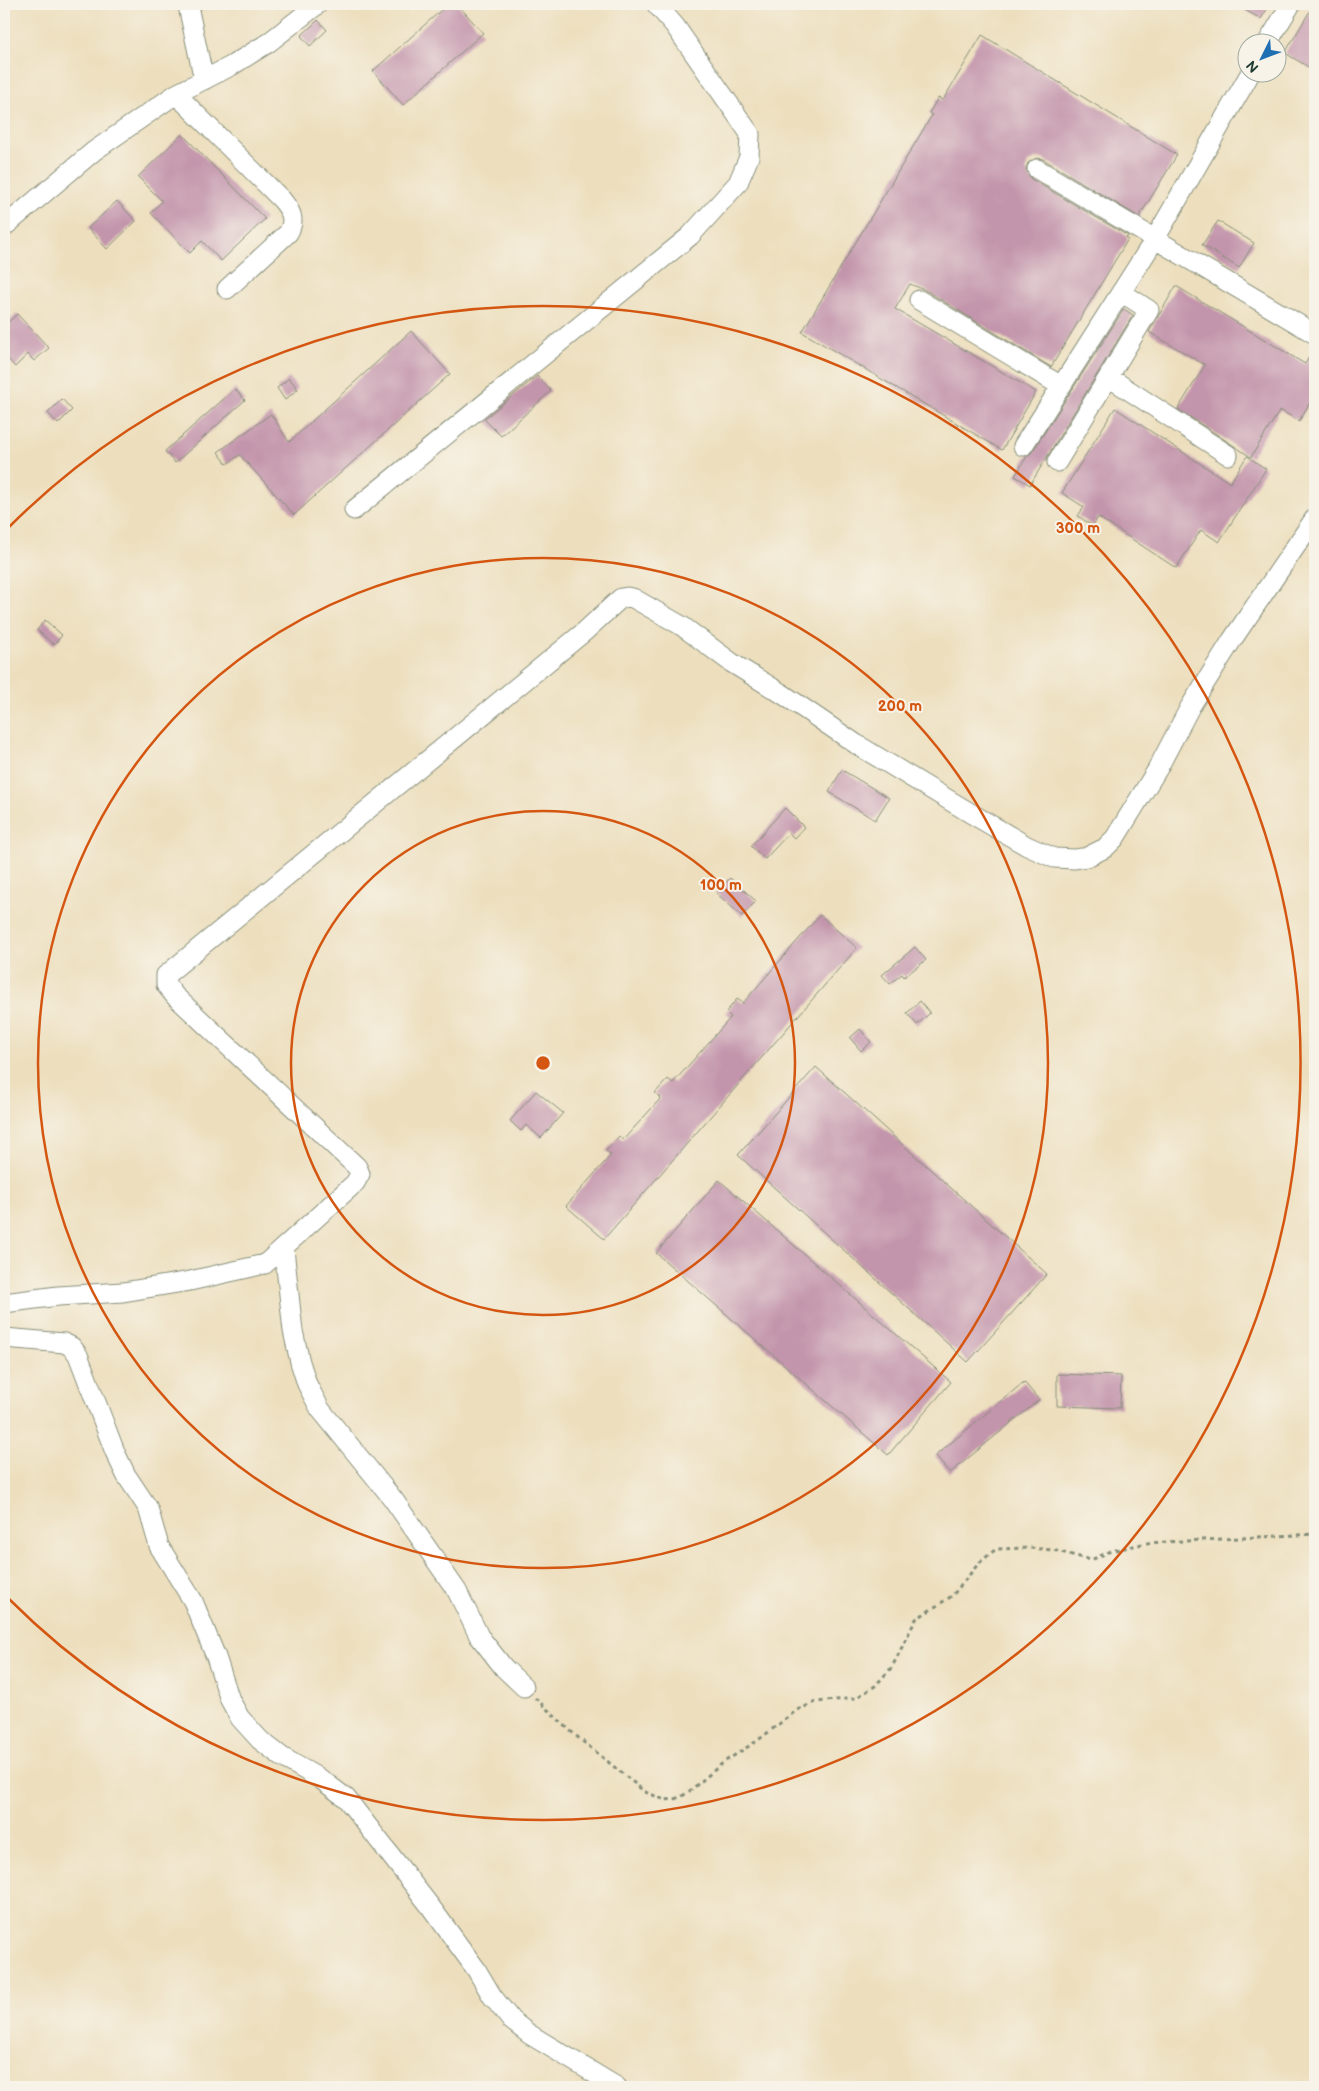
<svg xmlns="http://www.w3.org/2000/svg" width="1319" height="2091" viewBox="0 0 1319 2091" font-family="'Balsamiq Sans',sans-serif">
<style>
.building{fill:#c395ac}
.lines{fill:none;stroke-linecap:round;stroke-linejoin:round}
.minor-casing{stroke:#868e79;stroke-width:21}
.path{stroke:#868e79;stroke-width:3;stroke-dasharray:4 4;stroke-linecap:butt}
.minor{stroke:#fff;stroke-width:19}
.ring{fill:none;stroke:#d45610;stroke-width:2.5}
.centre{fill:#d45610;stroke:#f7f3e8;stroke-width:2.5}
.ring-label{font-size:15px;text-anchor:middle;font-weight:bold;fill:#d45610;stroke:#f7f3e8;stroke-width:4;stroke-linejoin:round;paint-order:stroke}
</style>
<rect width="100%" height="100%" fill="#f7f3e8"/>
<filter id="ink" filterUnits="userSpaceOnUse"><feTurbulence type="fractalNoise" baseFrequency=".02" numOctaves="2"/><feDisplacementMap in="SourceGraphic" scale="10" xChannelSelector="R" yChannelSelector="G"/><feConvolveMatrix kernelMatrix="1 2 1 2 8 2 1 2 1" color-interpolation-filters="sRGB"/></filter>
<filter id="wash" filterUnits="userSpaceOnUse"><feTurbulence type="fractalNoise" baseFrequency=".0096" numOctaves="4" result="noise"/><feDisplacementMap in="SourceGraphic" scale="20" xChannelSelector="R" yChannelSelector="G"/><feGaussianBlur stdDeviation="1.12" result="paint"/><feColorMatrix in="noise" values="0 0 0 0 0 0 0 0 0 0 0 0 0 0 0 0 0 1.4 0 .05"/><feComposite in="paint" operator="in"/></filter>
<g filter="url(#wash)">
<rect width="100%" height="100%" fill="#eddfbe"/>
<g id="blocks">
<path class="building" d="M448,4H457L483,33L403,105L373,71Z
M1234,4H1270L1261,19Z
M1314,4H1315V71L1285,53Z
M318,20L327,30L310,46L301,36Z
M982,35L1177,155L1139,217L1043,159L1037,158L1028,163L1026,169L1031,179L1128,236L1126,238L1128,239L1051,367L925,290L910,284L895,309L1036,392L1002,450L802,332L932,115L929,113L938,98L943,100Z
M182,134L265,219L221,261L202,241L190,253L151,213L162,201L138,177Z
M117,201L136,221L107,249L88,228Z
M1218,221L1254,243L1239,268L1202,245Z
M1176,286L1305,364L1315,347V394L1299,421L1280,410L1251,457L1178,409L1205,365L1149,332Z
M1124,309L1133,315L1030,485L1015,476L1027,456L1032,452Z
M17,314L49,348L34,361L28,354L15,367L4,354V326Z
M411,331L450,374L294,515L240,455L227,464L218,452L271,414L289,442Z
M537,376L551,391L501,436L484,419Z
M289,378L298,389L285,400L277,388Z
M235,389L245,400L175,463L165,451Z
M62,399L72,410L58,424L48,413Z
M1115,408L1230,483L1247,456L1266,469L1219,542L1201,530L1176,568L1098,517L1093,526L1078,516L1084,507L1062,493Z
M45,620L62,635L54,645L37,630Z
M842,770L889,798L875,820L829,792Z
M785,808L804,827L794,838L789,833L765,859L751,846Z
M730,878L756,901L742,916L716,893Z
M820,915L857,948L604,1239L566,1206L611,1155L606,1151L619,1136L623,1140L661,1098L655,1093L668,1079L673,1083L731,1017L726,1012L737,999L743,1003Z
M915,947L926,960L904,977L902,974L890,984L882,975Z
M920,1001L930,1013L917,1025L907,1013Z
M860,1029L871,1042L861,1051L850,1038Z
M816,1067L1047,1274L968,1362L738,1155Z
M536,1091L563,1113L541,1138L526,1125L521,1131L510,1121Z
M719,1180L951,1382L888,1455L656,1253Z
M1057,1374L1121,1376L1120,1408L1057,1406Z
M1024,1382L1039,1400L950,1473L935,1456Z"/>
</g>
</g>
<g filter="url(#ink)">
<use href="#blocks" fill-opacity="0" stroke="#868e79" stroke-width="1"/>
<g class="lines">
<g class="minor-casing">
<path id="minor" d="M192,4L189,11L204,80
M1268,42L1291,4
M176,94L282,200C291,211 296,220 288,233L227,289
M1037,169L1315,334
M4,227L94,151L176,94L231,66L268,43L318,4
M919,300L1061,386
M1110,378L1228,455
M1023,446L1155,239L1251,72
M1057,462L1149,310L1121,292
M354,510L690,236L738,183L749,157L750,134L675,26L656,4
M284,1249L293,1331L300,1362L307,1384L320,1409L393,1499L457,1591L479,1636L504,1668L524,1687
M4,1303L58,1296L123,1292L190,1281L265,1264L355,1183L360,1174L357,1167L175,996L166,985V975L584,632L621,598L627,597L633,598L682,626L732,663L784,695L856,744L972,814L1027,846L1054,858L1075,859L1087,857L1105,848L1115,838L1157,770L1190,707L1232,640L1315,518
M4,1338L64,1343L72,1347L78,1355L115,1452L126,1475L148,1508L159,1546L193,1601L216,1657L230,1700L240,1718L260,1740L282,1757L322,1780L346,1798L430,1906L476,1969L492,1996L511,2020L529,2034L617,2087"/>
</g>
<path class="path" d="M535,1698L575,1735L645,1792L665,1800L675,1799L686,1794L724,1762L757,1741L797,1710L816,1702L856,1698L875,1686L892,1667L916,1619L952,1596L979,1563L996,1549L1031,1548L1053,1550L1091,1560L1111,1551L1147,1543L1315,1534"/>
<use href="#minor" class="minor"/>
</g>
</g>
<g class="ring">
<circle cx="543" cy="1063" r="252"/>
<circle cx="543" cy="1063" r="505"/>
<path d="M8 528A757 757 0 1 1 8 1598"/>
</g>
<circle cx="543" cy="1063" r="8" class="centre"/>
<g class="ring-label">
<text x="1078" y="533">300 m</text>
<text x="900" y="711">200 m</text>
<text x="721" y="890">100 m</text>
</g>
<rect width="1319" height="2091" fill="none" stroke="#f7f3e8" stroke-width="20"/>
<g transform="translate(1262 58) rotate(228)"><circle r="24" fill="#f7f3e8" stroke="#a1aaa0"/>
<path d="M0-4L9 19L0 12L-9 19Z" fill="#1f6fb2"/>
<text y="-8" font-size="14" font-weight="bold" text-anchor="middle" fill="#1f3d34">N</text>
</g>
</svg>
